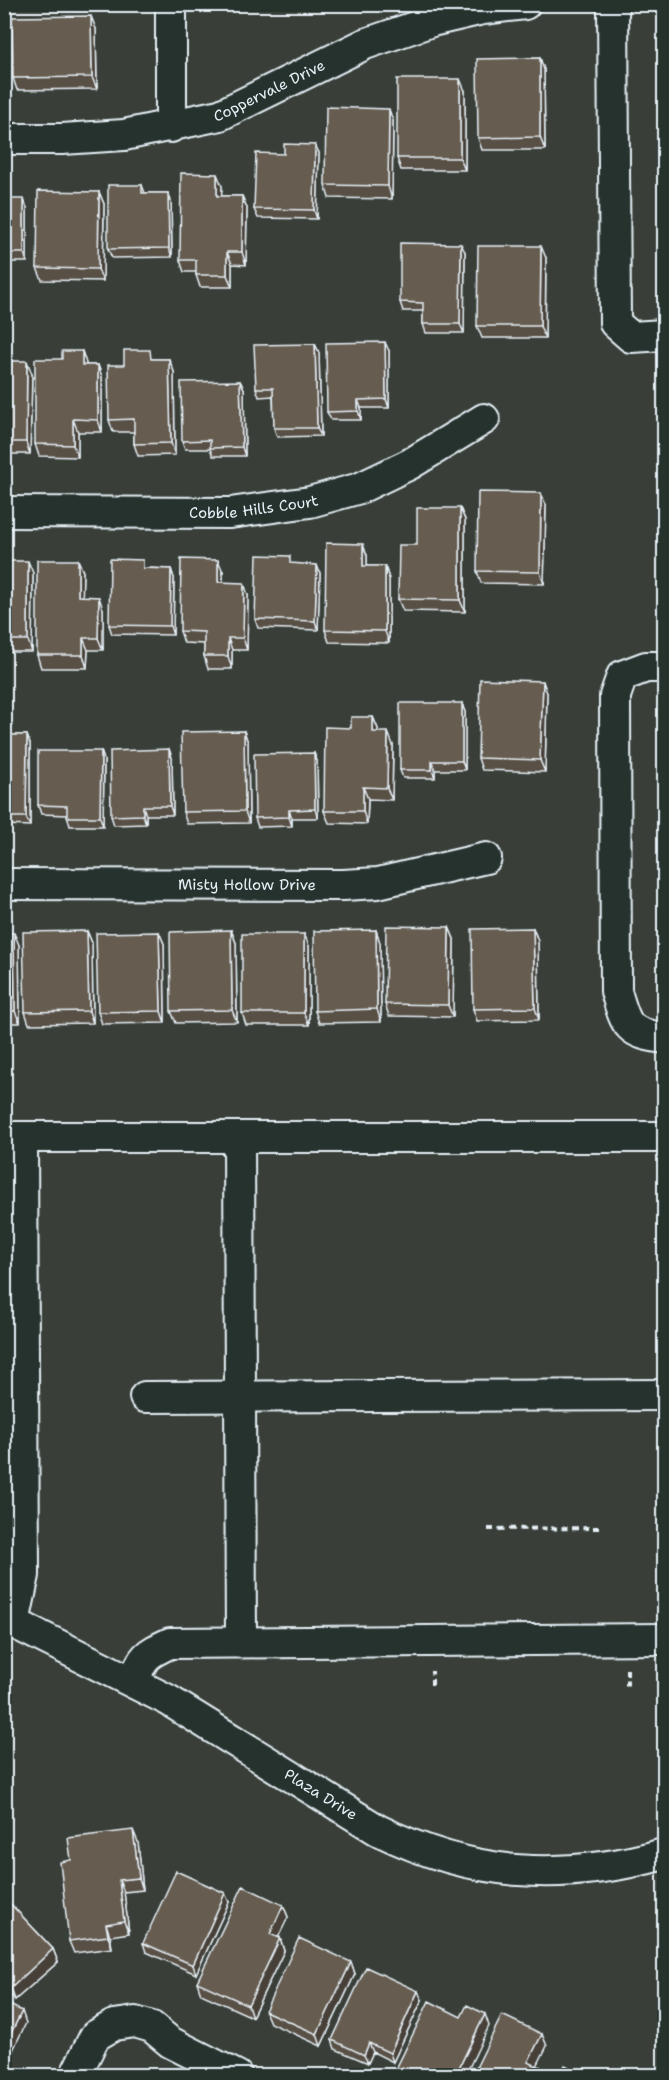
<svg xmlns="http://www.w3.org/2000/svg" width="669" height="2080" viewBox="0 0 669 2080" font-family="'Shantell Sans',sans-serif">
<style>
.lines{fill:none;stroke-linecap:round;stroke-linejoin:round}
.minor-casing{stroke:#e8f1f8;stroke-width:34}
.path{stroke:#e8f1f8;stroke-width:4;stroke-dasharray:6 4.5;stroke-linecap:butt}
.minor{stroke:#26332d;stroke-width:30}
.wall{fill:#584f45;stroke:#e8f1f8;stroke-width:1.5}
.shaded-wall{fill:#474038;stroke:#e8f1f8;stroke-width:1.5}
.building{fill:#665c50;stroke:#e8f1f8;stroke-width:1.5}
.labels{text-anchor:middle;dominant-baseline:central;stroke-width:5;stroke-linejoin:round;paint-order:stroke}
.street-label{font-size:15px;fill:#e8f1f8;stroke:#26332d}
</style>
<rect width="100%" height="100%" fill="#393f38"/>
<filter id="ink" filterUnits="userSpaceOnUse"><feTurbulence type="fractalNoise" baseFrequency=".0167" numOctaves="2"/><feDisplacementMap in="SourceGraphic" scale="12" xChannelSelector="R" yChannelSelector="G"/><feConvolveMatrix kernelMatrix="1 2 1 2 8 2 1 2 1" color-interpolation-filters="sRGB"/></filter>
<g filter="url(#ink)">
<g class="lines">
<g class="minor-casing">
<g id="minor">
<path d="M613,4L615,323L631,337L664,335"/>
<path d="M171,127V4"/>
<path id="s1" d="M4,139H62L124,135L220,115L365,44L432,21L483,9L525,4"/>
<path id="s2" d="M4,512L230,513L310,502L360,488L410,464L484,419"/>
<path d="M664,667H646L622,676L615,696L616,991C626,1026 627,1033 664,1038"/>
<path id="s3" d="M4,884L343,885L378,883L486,858"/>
<path d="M4,1137H664"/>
<path d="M239,1137L241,1642"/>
<path d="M145,1397L664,1395"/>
<path id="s4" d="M4,1618L168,1700L378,1830C474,1877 562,1882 664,1854"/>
<path d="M14,1623L24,1575L22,1137"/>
<path d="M133,1682C144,1656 144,1655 170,1643L664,1639"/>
<path d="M75,2076L95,2036L114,2025L135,2022L152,2027L170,2042L237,2076"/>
</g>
</g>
<path class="path" d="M488,1529L602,1528
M627,1669V1686
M432,1685V1671"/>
<use href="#minor" class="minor"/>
</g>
<path class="wall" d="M96,29L97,89L17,90L13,78Z
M540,58L544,70L545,150H482L478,138Z
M465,91V170H401L397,158Z
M393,121L392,199L329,198L325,185Z
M315,145L319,153L317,219L258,218L254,209L284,154Z
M142,185L145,193H168L171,201L172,257L112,258L108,249Z
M222,186L221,196H242L247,208L246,265L232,264V287H200L196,275V272H184L180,260Z
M99,192L104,204L103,281L42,280L37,268Z
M4,199L27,208V262H4Z
M465,252L464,333H426L423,324V311H403L400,302Z
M546,258L545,338H482L477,326Z
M315,344L319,353L321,436L277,437L274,428L273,396L259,397L256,388Z
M82,351L86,365H98L102,377V432H78V457L39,456L35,444L62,359Z
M389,351V408H361V420H331L327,412Z
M154,359H169L174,372L175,455L138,456L134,444V432H113L109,420L124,365Z
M4,361L32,374L30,454H4Z
M240,381L244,389L245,456H213L210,449H185L182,441Z
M546,505L544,584L481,583L477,571Z
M460,508L465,520V612L403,611L398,599L417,545Z
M367,556V566H385L389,579V643L329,642L325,630Z
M78,560L83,572L82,597L103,609V650H88L87,668H41L37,655Z
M4,561L33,573L32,652H4Z
M293,564L320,573L318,630L258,628L255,619Z
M147,568L171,569L174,578L173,635L112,634L109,625Z
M223,572V582L248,595L247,650H232V669H208L204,656V644L184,643L180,631Z
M547,693L545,772L482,770L478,758Z
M462,703L465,712V770H435V778H403L400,770Z
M373,717L378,729L377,732L393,745L392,800L368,799L367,824L329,823L324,811L351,728Z
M244,731L248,743L249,823L187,824L183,812Z
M4,735H27L30,744V826L4,825Z
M169,749L172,758L173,815H146V824L114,825L111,816Z
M101,751L104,760L103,826H70L67,815L41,814L38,805Z
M314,753L317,761L318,818H292V826L258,827L255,818Z
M449,927L454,939L453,1017L389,1016L385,1004Z
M533,928L538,941L539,1020L477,1021L473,1009Z
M231,930L236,943L237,1022L176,1023L171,1011Z
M376,930L380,943L381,1022L319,1023L315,1011Z
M87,931L92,943L93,1023L29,1024L25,1012Z
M159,932L164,944L165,1023L102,1024L98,1012Z
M4,933L19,945L20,1023H4Z
M304,934L309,946V1025H246L242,1013Z
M138,1842L143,1890L124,1892L129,1933L110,1936L112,1948L74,1953L69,1941L71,1860Z
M4,1897L53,1949L58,1962L15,2000L4,1988Z
M229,1902L196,1974L146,1952L143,1943Z
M283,1905L288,1917L278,1937L280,1938L284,1951L252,2017L201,1994L197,1982Z
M351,1962L355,1974L321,2046L270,2023L265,2011Z
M422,2000L393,2062L373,2052L368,2063L335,2049L332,2040Z"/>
<path class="shaded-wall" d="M91,16L96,29L97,89L92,77Z
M540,58L544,70L545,150L540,137Z
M460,79L465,91V170L460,158Z
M389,109L393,121L392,199L388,186Z
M315,145L319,153L317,219L314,210Z
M217,174L222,186L221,208L217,196Z
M99,192L104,204L103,281L98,269Z
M168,193L171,201L172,257L169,248Z
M242,196L247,208L246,265L242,252Z
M24,199L27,208V262L24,253Z
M461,244L465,252L464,333L460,324Z
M541,246L546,258L545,338L540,326Z
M227,252L232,264V287L227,275Z
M385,342L389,351V408L386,399Z
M315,344L319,353L321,436L317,428Z
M82,351L86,363V377L82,365Z
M169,359L174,372L175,455L171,443Z
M27,361L32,374L30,454L26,442Z
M98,365L102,377V432L98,420Z
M240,381L244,389L245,456L242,447Z
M358,400L361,408V420L358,411Z
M73,419L78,432V457L73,445Z
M541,493L546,505L544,584L540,572Z
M460,508L465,520V612L460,600Z
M363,544L367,556V579L363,566Z
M78,560L83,572L82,609L78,596Z
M218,560L223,572L222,594L218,582Z
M28,561L33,573L32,652L28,640Z
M317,565L320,573L318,630L315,621Z
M385,566L389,579V643L385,631Z
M171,569L174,578L173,635L170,626Z
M244,583L248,595L247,650L243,638Z
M99,597L103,609V650L98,638Z
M83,638L88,650L87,668L83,655Z
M228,638L232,650V669L228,656Z
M543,681L547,693L545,772L540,760Z
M462,703L465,712V770L462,761Z
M373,717L378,729L377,745L373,732Z
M244,731L248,743L249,823L245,811Z
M388,732L393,745L392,800L387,788Z
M27,735L30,744V826L26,817Z
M169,749L172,758L173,815L170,806Z
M101,751L104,760L103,826L100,817Z
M314,753L317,761L318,818L315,809Z
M432,761L435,770V778L432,770Z
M363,787L368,799L367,824L363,811Z
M143,806L146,815V824L143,815Z
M289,810L292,818V826L289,817Z
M449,927L454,939L453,1017L448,1005Z
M533,928L538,941L539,1020L535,1008Z
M231,930L236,943L237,1022L232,1010Z
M376,930L380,943L381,1022L377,1009Z
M87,931L92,943L93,1023L89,1011Z
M159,932L164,944L165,1023L161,1011Z
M14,933L19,945L20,1023L15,1011Z
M304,934L309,946V1025L304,1013Z
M133,1830L138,1842L143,1890L139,1878Z
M119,1880L124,1892L129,1933L124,1921Z
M225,1893L229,1902L196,1974L193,1965Z
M283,1905L288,1917L274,1946L270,1934Z
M106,1924L110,1936L112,1948L108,1936Z
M280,1938L284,1951L252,2017L248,2005Z
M53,1949L58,1962L15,2000L11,1988Z
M351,1962L355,1974L321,2046L317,2034Z
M418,1991L422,2000L393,2062L390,2053Z
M22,2011L26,2023L4,2069V2047Z
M485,2014L489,2026L465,2076H455Z
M542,2034L547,2046L533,2074L528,2062Z
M369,2043L373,2052L368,2063L364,2055Z
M540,2067L543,2076H536Z"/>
<path class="building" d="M91,16L92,77L13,78L12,17Z
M540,58V137L478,138L477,59Z
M397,79H460V158H397Z
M326,107L389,109L388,186L325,185Z
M284,144L315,145L314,210L254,209L256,153L284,154Z
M181,173L217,174V196H242V252H227V275H196V260H180Z
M108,185H142V193H168L169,248L108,249Z
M38,191L99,192L98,269L37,268Z
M4,199H24V253H4Z
M400,243L461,244L460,324H423V303L400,302Z
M478,246H541L540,326H477Z
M385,342L386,399L358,400V411L327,412L326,343Z
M315,344L317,428H274L273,388H256L254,345Z
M124,350H150L151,359H169L171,443L134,444V419L109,420L108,365H124Z
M62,351H82V365H98V420L73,419V445L35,444V359H62Z
M4,361H27L26,442H4Z
M240,381L242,447L210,448V440L182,441L181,382Z
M478,492L541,493L540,572L477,571Z
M417,508H460V600L398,599L399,545H417Z
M326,543L363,544V566H385V631L325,630Z
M257,555L290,556V563L317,565L315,621L255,619Z
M110,559L143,560V568L171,569L170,626L109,625Z
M181,559L218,560V582L244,583L243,638H228V656H204V632L180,631Z
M37,560H78V596L99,597L98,638H83V655H37Z
M4,561H28V640H4Z
M480,679L543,681L540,760L478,758Z
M400,703H462V761H432V770H400Z
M351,717H373V732H388L387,788L363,787V811H324L325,727L351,728Z
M244,731L245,811L183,812L181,732Z
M4,735H27L26,817H4Z
M169,749L170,806H143V815L111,816L110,751Z
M38,751H101L100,817H67V806L38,805Z
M314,753L315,809L289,810V817L255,818L254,754Z
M386,926L449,927L448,1005L385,1004Z
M533,928L535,1008L473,1009L472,929Z
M231,930L232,1010L171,1011L170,932Z
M376,930L377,1009L315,1011L314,931Z
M87,931L89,1011L25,1012L23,932Z
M159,932L161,1011L98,1012L96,933Z
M4,933H14L15,1011H4Z
M242,934H304V1013H242Z
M133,1830L139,1878L119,1880L124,1921L106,1924L108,1936L69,1941L60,1862L71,1860L68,1838Z
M176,1871L225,1893L193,1965L143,1943Z
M243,1886L283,1905L270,1934L280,1938L248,2005L197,1982Z
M4,1897L53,1949L11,1988L4,1981Z
M299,1938L351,1962L317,2034L265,2011Z
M366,1967L418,1991L390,2053L369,2043L364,2055L332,2040Z
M429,2001L461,2017L467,2005L485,2014L455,2076H400L394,2073Z
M4,2002L22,2011L4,2047Z
M502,2015L542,2034L528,2062L540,2067L536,2076H472Z
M565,2065L586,2076H560Z"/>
</g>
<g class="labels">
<g class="street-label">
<text stroke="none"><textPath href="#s1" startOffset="273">Coppervale Drive</textPath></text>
<text stroke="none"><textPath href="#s2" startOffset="250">Cobble Hills Court</textPath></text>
<text stroke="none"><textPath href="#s3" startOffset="243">Misty Hollow Drive</textPath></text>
<text stroke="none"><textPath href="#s4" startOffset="363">Plaza Drive</textPath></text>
</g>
</g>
<rect width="669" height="2080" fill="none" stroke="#26332d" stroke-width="24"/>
<rect x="12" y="12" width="645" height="2056" fill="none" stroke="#e8f1f8" stroke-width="2" filter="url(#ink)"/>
</svg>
